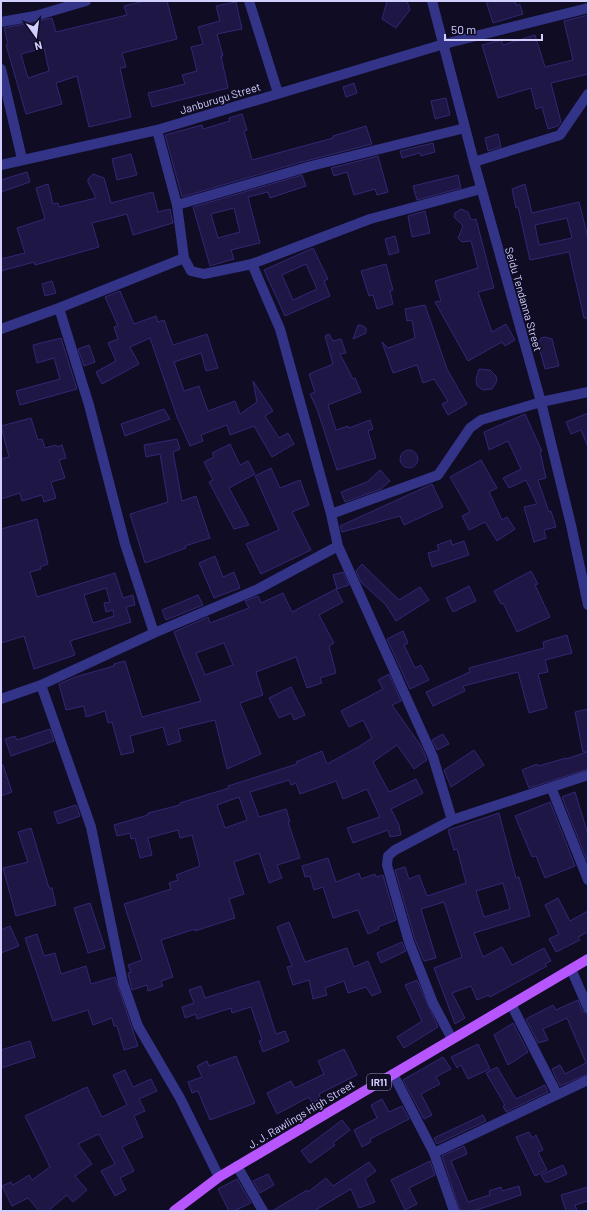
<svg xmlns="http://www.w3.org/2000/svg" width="589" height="1212" viewBox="0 0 589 1212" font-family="Barlow,sans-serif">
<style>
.building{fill:#1e1746;stroke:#322774;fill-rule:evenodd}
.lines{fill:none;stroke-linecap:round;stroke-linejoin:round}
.minor{stroke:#333487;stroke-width:10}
.primary{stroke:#b756ff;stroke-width:10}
.labels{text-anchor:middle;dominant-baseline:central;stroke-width:3.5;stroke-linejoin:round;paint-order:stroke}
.shield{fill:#0f0c24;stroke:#9894bd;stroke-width:1}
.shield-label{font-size:10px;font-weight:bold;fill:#d2cfff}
.street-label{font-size:11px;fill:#d2cfff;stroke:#0f0c24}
</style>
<rect width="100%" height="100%" fill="#0f0c24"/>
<path class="building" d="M145,1H167L177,39L122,53L126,67L120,68L131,117L89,127L77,76L56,83L62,104L26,114L6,45L8,44L4,28L52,18L56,32L127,15L124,6ZM44,48L49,71L28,78L21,54Z
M387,1H407L410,10L396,28L382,19Z
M486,1H515L516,5H520L523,14L493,23Z
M236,2L242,29L217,34L223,56H221L228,88L152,107L148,93L185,84L182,75L197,71L191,47L203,44L198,27L220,21L216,6Z
M588,15V74L551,83L561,122L558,126L548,129L542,107L536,109L531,88L498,98L482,45L501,40L503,45L535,35L545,67L573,60L564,21Z
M354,83L357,93L346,97L343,87Z
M446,98L450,115L435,119L431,101Z
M242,114L247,130L244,131L252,160L333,138V136L366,126L372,144L298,163L182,197L165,135L202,125L203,129L230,121L229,118Z
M498,134L501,147L488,151L485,138Z
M433,143L435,152L421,156L420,153L402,158L400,151Z
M131,154L137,175L117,180L112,159Z
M378,156L388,192L377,195L375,189L354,195L347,172L334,176L331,168Z
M27,172L30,182L1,192V180Z
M93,174L104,178L111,203L153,192L158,212L170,209L173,223L133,235L127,214L92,223L99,247L35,265L34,262L1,271V259L25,253L17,228L45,219L36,188L48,184L53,204L58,203L59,207L96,198L88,182V179Z
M302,175L306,186L270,198L268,192L248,197L260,243L231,250L234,259L210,266L193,207ZM234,208L240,232L218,238L211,214Z
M458,175L461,188L417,200L413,186Z
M525,184L532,213L579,202L588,238V318H584L569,252L530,260L518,207L516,208L512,189ZM567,218L572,238L539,245L535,225Z
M461,209L468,212L471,220L476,219L494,288L478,292L492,332L506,324L515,340L505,346L502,342L468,361L435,302L441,301L435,281L478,268L471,241L462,242L458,238L463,226L454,217L455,213Z
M425,211L430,233L412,237L408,216Z
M395,236L399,252L389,255L385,239Z
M313,248L328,279L324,281L330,296L285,316L264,270ZM306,264L317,289L293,300L282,275Z
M386,264L393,290L390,291L393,304L377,309L373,295L369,296L361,271Z
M52,281L56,293L45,296L42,284Z
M120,291L134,324L156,316L158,322L164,320L173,345L207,334L218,368L206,371L201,353L174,362L184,391L199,386L208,411L235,401L240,414L257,402L253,381L273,411L265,416L279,438L288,433L294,444L272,457L254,426L230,435L227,425L201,435L203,441L190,446L177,417L150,338L130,347L139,364L102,384L96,372L116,361L108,343L118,339L114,327L118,326L105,297Z
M425,305L447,369L467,404L448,415L442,404L448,401L434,379L423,383L417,365L393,373L382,342L388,348L415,338L412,320L407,321L405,309Z
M358,325H361L366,328V333L353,339Z
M329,334L333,341L341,339L346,353L340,354L353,379L355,378L361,392L328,405L336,430L348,426L349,428L370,420L373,429L368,431L376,458L337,470L317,409L310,394L315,392L309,374L333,364L325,336Z
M545,337L552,339L559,366L545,369L538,343L541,338Z
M61,338L77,389L20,405L16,391L60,379L54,358L37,363L33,345Z
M89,345L95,362L84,366L78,349Z
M479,369L490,370L496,376L497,381L492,389L483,390L477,386L476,379Z
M164,409L170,419L125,436L121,424Z
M588,413V447L581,430L571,434L566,422Z
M525,414L542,451H540L546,478L538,480L549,512L551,511L556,527L544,530L546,538L534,542L524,507L537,504L526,480L509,488L503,478L521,469L508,441L489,450L484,432Z
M31,418L38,440L42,439L45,448L56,445L57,447L62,445L66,458L59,460L65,478L51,482L56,498L44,502L42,495L22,501L20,493L1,499V459L9,457L1,426Z
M177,439L180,449L173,452L182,501L196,496L210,538L185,546L186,548L145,563L130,514L168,502L160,454L146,457L144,445Z
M230,444L240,465L248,461L255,474L229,488L249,525L234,529L209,482L213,480L204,462L214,457L212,453Z
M400 459a9 9 0 1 1 18 0a9 9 0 1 1-18 0Z
M481,460L497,488L489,492L502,520L507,517L515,529L497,541L485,522L469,530L462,516L470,512L450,477Z
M271,468L280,488L300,480L309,505L292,512L311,550L261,574L246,544L279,530L255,476Z
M380,470L390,481L381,489L345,502L341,492L367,482Z
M432,484L443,507L404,525L400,516L342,532L340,526Z
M37,519L48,564L40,567L41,569L30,572L37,597L115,573L123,598L133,595L135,605L126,607L131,622L70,641L75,655L34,669L24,636L1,643V529ZM106,588L110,602L104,603L106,612L113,610L114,616L93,623L84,595Z
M451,540L452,545L464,541L469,555L432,567L428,553L439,550L437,545Z
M215,556L223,577L234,572L240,588L214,598L199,563Z
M362,564L399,600L420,587L429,600L396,621L386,605L361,582L356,571Z
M531,571L538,584L535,585L550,617L517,632L503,603L501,604L494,591Z
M343,572L349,585L337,589L333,575Z
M469,586L476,601L453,612L446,598Z
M336,589L343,602L319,615L334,643L329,646L336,673L320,678L322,683L307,688L296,657L256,672L263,695L240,703L261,754L227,769L215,720L178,729L181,741L168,745L163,727L130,736L134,752L121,755L112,722L108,723L105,711L86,717L84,706L66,710L59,684L75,677L114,666V664L125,661L142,717L201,701L174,632L208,617L210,623L249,608L245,601L258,596L261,603L283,593L292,612ZM224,643L233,665L205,675L196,653Z
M198,595L203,605L166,620L162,610Z
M403,631L408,643L404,645L415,668L421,665L429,680L410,689L387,639Z
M567,635L572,653L545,660L548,672L538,674L547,708L529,713L518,672L463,686L465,691L433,706L426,692L470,672L469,668L544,648L543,642Z
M389,674L401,701L392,705L421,746L427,760L414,769L397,745L373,762L389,792L416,779L423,793L391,809L399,825L401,835L390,837L388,830L353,843L347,828L380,817L367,789L343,799L336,781L300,794L296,783L291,785L289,780L250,792L259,817L286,809L290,822H288L300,858L277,865L282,878L269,883L259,853L234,862L244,894L229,899L235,918L195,931V929L161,940L173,977L161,981L163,986L148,991L147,985L132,990L128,973L131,972L128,965L142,960L124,904L171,889L169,883L178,880L176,875L200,866L192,835L180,838L178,830L148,838L152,855L140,858L135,838L131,839L130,833L117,836L114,825L148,815V813L180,805V803L229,788L228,786L297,764L296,762L322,751L327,764L360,746L372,738L363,720L349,727L341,711L383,689L378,680ZM239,797L247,820L225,828L217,805Z
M291,687L305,715L294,720L291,713L279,718L269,698Z
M588,709V769L529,788L522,770L537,764L538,766L566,758V759L587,752H583L575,712Z
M50,729L54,741L11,756L5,739L15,736L17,740Z
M443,734L449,744L437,750L432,740Z
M474,750L484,765L451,787L444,770Z
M1,765H3L12,792L1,796Z
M575,792L588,834L587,861L562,797Z
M550,802L575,866L545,878L536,856L532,857L515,816Z
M76,805L80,816L58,824L54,812Z
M499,813L516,878L519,877L530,916L474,933L483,957L502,947L512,965L544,948L551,961L545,964L547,966L490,997L489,995L477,1000L471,986L452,993L465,1018L455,1024L434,968L462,957L444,902L421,909L436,958L424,961L415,940L395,870L405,867L409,879L419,875L427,896L466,883L457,849L454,850L448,830ZM503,883L510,909L484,917L476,891Z
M31,828L49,888H52L56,905L16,916L3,868L28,862L18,832Z
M328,858L336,882L359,873L361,879L375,874L376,877L383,875L396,920L378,927L379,929L368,934L358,910L333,918L323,887L314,890L310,876L305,877L302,866Z
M558,898L570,921L588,911V932L578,937L580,940L556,952L549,939L559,934L545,905Z
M90,903L105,948L88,953L74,908Z
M289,922L305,962L347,948L354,967L368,961L381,992L372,996L366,987L348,993L344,981L325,988L327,995L313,999L309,980L293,985L287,967L292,966L277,927Z
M10,926L19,946L1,953V930Z
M37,934L44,956L55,953L61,974L86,966L91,984L115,977L138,1046L124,1050L117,1026H114L112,1018L93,1025L88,1010L53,1021L25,938Z
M402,942L406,951L381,963L377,953Z
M417,980L438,1027L404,1048L397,1037L422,1021L405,985Z
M259,981L276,1034L285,1031L289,1041L263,1052L259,1041L262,1040L251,1007L232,1013L231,1008L197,1019L196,1014L185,1018L182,1007L194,1003L189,990L201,986L205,998Z
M578,1000L582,1011L588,1014V1074L560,1086L552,1069L560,1065L565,1074L586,1063L567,1018L543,1029L548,1040L538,1043L526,1019L553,1005L556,1010Z
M513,1023L528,1052L508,1065L494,1035Z
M30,1041L35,1057L1,1068V1050Z
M478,1044L490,1069L468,1079L461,1065L457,1068L451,1057Z
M344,1049L357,1075L319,1094L321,1099L312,1103L309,1097L277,1114L267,1093L291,1081L295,1088L324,1074L318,1061Z
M236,1056L255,1103L210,1120L198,1091L192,1093L188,1082L202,1077L197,1066L207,1061L209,1066Z
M443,1057L451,1069L436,1077L440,1084L421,1094L432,1115L424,1119L403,1080Z
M497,1067L516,1099L545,1085L548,1092L506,1112L503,1106L505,1105L486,1073Z
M125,1070L133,1087L151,1079L157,1091L139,1099L145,1111L134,1116L143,1137L122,1147L134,1171L120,1178L126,1190L115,1196L101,1171L115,1164L99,1134L78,1144L92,1164L75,1176L87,1190L73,1202L67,1195L48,1211H39L28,1198L12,1206L2,1186L11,1182L13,1185L29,1175L32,1180L50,1167L25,1116L87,1087L102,1117L127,1105L113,1075Z
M382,1099L389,1112L402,1106L409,1119L370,1139L371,1142L362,1147L354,1130L377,1118L371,1105Z
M483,1115L486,1121L437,1144L434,1138Z
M342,1120L350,1130L333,1143L335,1145L310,1163L301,1151Z
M529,1132L532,1138L536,1135L543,1150L538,1152L547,1170L535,1176L516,1137Z
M464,1146L467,1154L451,1161L468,1202L490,1195L489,1191L501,1187L502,1191L519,1186L521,1195L474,1211H460L442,1156Z
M430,1161L435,1175L409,1188L417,1204L405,1210L391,1180Z
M369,1162L376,1171L365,1179L375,1202L359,1208L351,1189L314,1211H272L307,1190L308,1192L326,1178L333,1186Z
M563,1165L567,1174L549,1182H545L541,1175Z
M268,1174L274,1185L260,1193L253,1181Z
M237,1179L251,1203L234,1211H229L218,1189Z
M588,1187V1201L575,1205L577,1211H566L561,1195Z"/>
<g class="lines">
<path class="minor" d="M249,1L278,93
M432,1L474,162L541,402L571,525L588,605
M1,22L35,16L86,1
M1,69L22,159
M157,130L177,205L311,166L465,128
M474,162L560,135L588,94
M1,165L157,130L444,44L588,8
M184,258L191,271L204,274L252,264L370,219L481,189
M252,264L280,329L331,514
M1,329L59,308
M154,633L125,544L89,405L59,308L184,258L177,205
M41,685L91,827L123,983L138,1026L180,1098L219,1177
M1,699L41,685L154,633L258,589L338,546
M551,787L588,880
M452,820L433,757L338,546L331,514L438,475L470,428L481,420L541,402L588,392
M571,969L588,1008
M511,1004L557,1094
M452,1039L433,1003L409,942L387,865L388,856L395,850L452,820L588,775
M393,1074L434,1153L454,1211
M434,1153L588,1080
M237,1166L263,1211"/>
<path class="primary" d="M174,1211L219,1177L588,959"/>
</g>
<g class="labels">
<rect class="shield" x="367" y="1074" width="24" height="16" rx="3"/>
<g class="shield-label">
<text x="379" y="1082">IR11</text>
</g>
<g class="street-label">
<text transform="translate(220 98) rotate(-17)">Janburugu Street</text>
<text transform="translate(524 299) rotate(74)">Seidu Tendanna Street</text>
<text transform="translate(301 1114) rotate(-31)">J. J. Rawlings High Street</text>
</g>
</g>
<rect width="589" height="1212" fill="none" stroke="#d2cfff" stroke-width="4"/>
<g transform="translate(36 36) rotate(166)" stroke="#0f0c24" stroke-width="3" paint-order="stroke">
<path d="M0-3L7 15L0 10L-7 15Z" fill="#d2cfff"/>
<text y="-6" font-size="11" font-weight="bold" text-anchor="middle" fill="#d2cfff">N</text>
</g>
<path d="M445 34v6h97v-6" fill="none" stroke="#d2cfff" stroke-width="2"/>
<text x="451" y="34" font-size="12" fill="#d2cfff" stroke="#0f0c24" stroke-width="3" paint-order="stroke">50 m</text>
</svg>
